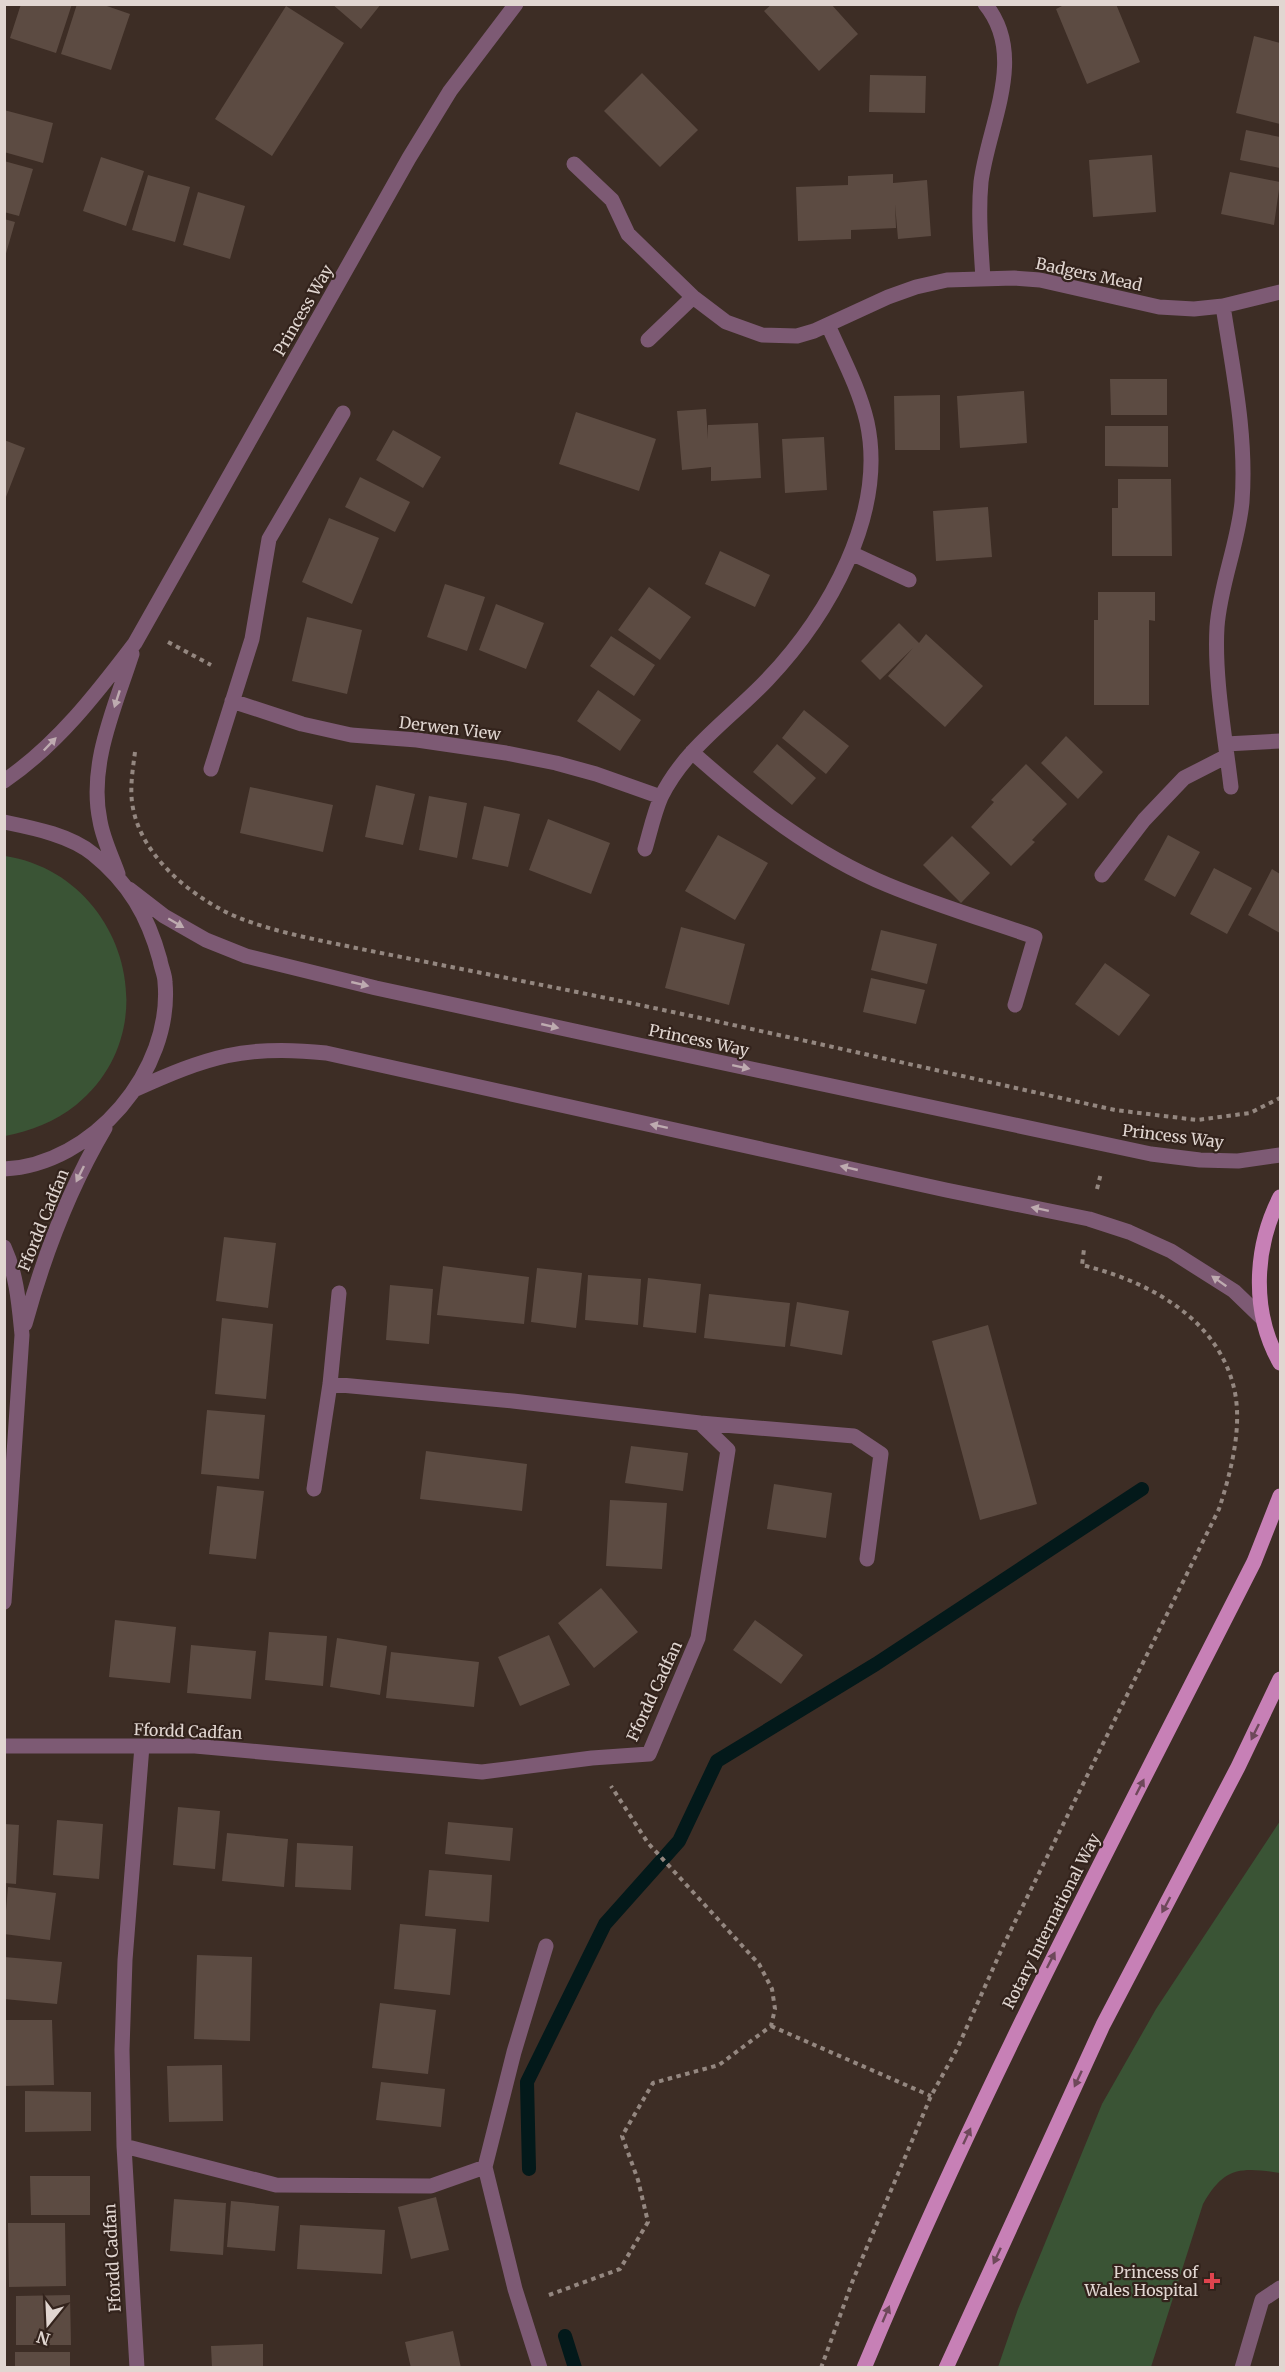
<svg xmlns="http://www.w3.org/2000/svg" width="1285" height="2372" viewBox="0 0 1285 2372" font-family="Merriweather,serif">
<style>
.green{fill:#3a5435}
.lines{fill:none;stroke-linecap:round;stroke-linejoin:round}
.stream{stroke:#03191a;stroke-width:14}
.building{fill:#5c4b42}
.path{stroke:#948780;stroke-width:4;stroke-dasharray:4.5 4.5;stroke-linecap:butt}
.minor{stroke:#7d5a74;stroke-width:15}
.major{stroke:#c780b6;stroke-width:15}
.oneway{fill:#beabb0}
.oneway2{fill:#6e485a}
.health-dot{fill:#e0444e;stroke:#33231c;stroke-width:2}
.labels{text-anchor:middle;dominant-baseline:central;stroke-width:4.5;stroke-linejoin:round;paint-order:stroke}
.street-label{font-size:16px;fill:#e1d6d1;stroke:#33231c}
.poi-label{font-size:16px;fill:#e1d6d1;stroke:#33231c;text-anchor:end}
</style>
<rect width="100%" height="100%" fill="#3d2d25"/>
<path class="green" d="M5,856C123,874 171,1028 76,1105C55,1122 30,1131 5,1136Z
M1280,1821V2173C1240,2167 1224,2167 1203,2204L1151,2367H998L1018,2309L1102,2104L1156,2009Z"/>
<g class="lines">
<path class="stream" d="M529,2169L527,2082L605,1924L679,1841L717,1761L876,1664L1142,1489
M565,2336L575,2368"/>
</g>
<path class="building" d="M21,4H72L56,53L10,38Z
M77,4H101L130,14L111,70L61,54Z
M332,4H381L361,29Z
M772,4H831L858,34L819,71L764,11Z
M1066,4H1116L1140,62L1087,84L1056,9Z
M286,6L344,43L272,156L215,119Z
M1254,36L1280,43V124L1236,113Z
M642,73L698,130L660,167L604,111Z
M870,75L926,76L925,113L869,112Z
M4,110L53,123L43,163L4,152Z
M1246,130L1280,137V168L1240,160Z
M1152,155L1156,212L1093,217L1089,160Z
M101,157L144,171L126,226L83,211Z
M4,161L33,169L19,216L4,212Z
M1230,172L1280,182L1274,225L1221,214Z
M893,174V183L927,180L931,236L898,239L895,204L896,228L851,230V239L798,241L796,187L848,185V176Z
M148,175L190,187L175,242L132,230Z
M198,192L245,206L230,259L183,245Z
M4,219L15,222L5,257H4Z
M1110,379H1167V415H1111Z
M1024,391L1027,443L960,448L957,396Z
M940,395V450H895L894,396Z
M706,409L708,439V425L758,423L761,478L711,481V467L682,470L677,411Z
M576,412L656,439L639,491L559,464Z
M1105,426H1168V467L1105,466Z
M393,430L441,457L423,488L376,460Z
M824,437L827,490L785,493L782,439Z
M4,440L25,448L6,497L4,496Z
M360,477L410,502L395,532L345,507Z
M1118,479H1171L1172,556H1112V508H1118Z
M988,507L992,557L936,561L933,511Z
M329,518L379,538L352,604L302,582Z
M720,551L770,575L755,607L705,584Z
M445,584L485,597L467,651L427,637Z
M649,587L691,617L660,660L618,630Z
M1098,592H1155V621L1149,620V705H1094V620H1098Z
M496,604L544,623L526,669L479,650Z
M307,617L362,630L347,694L292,681Z
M899,623L919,643L926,634L983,686L945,727L888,676L913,648L880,680L861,661Z
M611,636L655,665L634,696L590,666Z
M598,690L641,720L620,751L577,721Z
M804,710L849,746L826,774L782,738Z
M1066,736L1103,772L1078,799L1041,763Z
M777,744L816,778L792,805L753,772Z
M1026,764L1067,804L1032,840L1035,842L1011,866L971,827L994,802L991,800Z
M376,785L415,794L403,845L365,837Z
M250,787L333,805L323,852L240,833Z
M429,796L467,803L457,858L419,850Z
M484,806L520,814L508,867L472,859Z
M548,819L610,843L591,894L529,870Z
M718,835L768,863L735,920L685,891Z
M1168,835L1200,852L1175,897L1144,880Z
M952,836L990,873L961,903L923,865Z
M1214,868L1252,888L1227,934L1190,914Z
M1272,869L1280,874V933L1248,915Z
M681,927L745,944L729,1005L665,988Z
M881,930L937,944L927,984L871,970Z
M1105,963L1150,995L1119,1036L1075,1004Z
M871,978L925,990L916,1024L863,1012Z
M224,1237L276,1243L268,1308L216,1301Z
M443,1266L529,1277L524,1324L437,1315Z
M537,1268L582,1273L576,1328L531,1322Z
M588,1275L641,1279L638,1325L585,1320Z
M648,1278L701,1284L696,1333L643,1327Z
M390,1285L433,1289L429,1344L386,1340Z
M709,1294L790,1303L785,1347L704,1338Z
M797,1302L849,1311L842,1355L790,1346Z
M222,1318L273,1324L266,1399L215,1394Z
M988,1325L1037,1504L980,1520L932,1341Z
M207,1410L265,1415L259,1479L201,1474Z
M631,1446L688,1453L683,1491L625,1483Z
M426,1451L527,1464L522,1511L420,1499Z
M774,1484L832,1493L826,1538L767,1529Z
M217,1486L264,1491L256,1559L209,1554Z
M610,1500L667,1503L662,1569L606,1566Z
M601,1588L638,1632L594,1668L558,1623Z
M115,1620L176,1627L170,1683L109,1677Z
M755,1620L803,1655L781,1684L733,1650Z
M269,1632L327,1636L323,1686L265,1680Z
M549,1635L570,1685L520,1706L498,1657Z
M337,1638L387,1646L380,1695L330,1687Z
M191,1645L256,1651L251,1699L187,1693Z
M391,1652L479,1662L474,1707L386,1698Z
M178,1807L220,1811L215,1869L173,1865Z
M57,1820L103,1824L99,1879L53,1875Z
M448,1822L513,1828L510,1861L445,1854Z
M4,1824L19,1825L16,1884L4,1883Z
M227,1833L288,1839L284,1887L222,1881Z
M297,1843L353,1846L351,1890L295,1887Z
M429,1870L492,1875L489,1922L425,1916Z
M8,1887L56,1893L50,1940L4,1934Z
M400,1924L456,1929L450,1995L394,1989Z
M197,1955L252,1957L250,2041L194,2039Z
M4,1957L62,1962L57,2004L4,1999Z
M380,2003L436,2010L428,2074L372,2068Z
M4,2020H52L54,2085L4,2086Z
M222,2065L223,2121L169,2122L167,2066Z
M381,2082L445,2089L441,2127L376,2120Z
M25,2091L91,2092V2131L25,2132Z
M30,2176H90V2215H31Z
M436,2197L449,2250L411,2259L398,2207Z
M174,2199L226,2203L223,2255L170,2251Z
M231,2201L279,2206L275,2251L227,2247Z
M8,2223H65L66,2286L9,2287Z
M300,2225L385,2230L382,2274L297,2269Z
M70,2295L71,2345H16V2296Z
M453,2331L461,2368H411L405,2342Z
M263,2344V2368H212L211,2346Z
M15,2352H70V2368H15Z"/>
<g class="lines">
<path class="path" d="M168,642L211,665
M135,752C133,768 130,785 132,802C138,850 181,888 222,910C260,930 319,940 361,949C421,961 482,973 542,985C733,1023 924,1068 1115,1110L1197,1120L1250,1113L1280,1098
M1097,1189L1101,1173
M771,2026L931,2096
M549,2295L620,2269L648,2222L638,2180L622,2136L653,2083L719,2065L771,2026L775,2009L772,1989L759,1964L648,1843L611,1786
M821,2368L853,2280L931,2096L957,2049L1004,1944L1219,1509C1231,1472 1243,1426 1234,1388C1217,1317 1147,1281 1082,1265L1084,1249"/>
<path class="minor" d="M574,164L612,200L628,234L693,297L726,322L762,335L797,336L814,331L888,297L916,287L947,280L1014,278L1040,280L1159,307L1194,309L1223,306L1280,292
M983,279C981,246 978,214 981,182C988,125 1028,56 985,4
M1223,306C1233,371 1247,436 1242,502C1238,544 1220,585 1217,627C1214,677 1225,736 1231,787
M648,340L693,297
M851,553L909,580
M232,701L302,724L351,735L417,740L506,753L556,763L596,774L661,797
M1226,744L1280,741
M692,752C750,804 815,855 888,885C936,905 986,920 1035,937L1015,1005
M211,769L252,639L269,539L343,413
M4,781C57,745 97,693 135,643L409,158L450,91L516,4
M4,822C33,828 70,835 93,854C129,883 148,916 160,960C161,967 165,975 165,982C173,1070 93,1165 4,1169
M645,849C650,832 654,813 661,797C685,748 731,718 767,680C828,616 887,514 867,422C859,388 842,357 828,325
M118,874C112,857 103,839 100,821C88,765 115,707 132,654
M1102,875L1144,820L1184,778L1227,756
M129,889L164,916L206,940L246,956L376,988L639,1045L1151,1154L1200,1160L1238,1161L1280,1155
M134,1090C207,1057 245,1044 326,1053L946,1190L1089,1219L1129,1232L1171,1251L1234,1291L1263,1319
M4,1247C17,1275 19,1305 22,1335L4,1602
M25,1324C44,1255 69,1189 105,1128
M700,1423L854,1436L881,1454L867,1559
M314,1489L330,1384L339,1293
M4,1746H195L482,1772L592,1758L649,1754L698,1638L728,1450L700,1423L513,1401L330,1384
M142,1746L125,1960L122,2050L124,2146L276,2185L431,2186L485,2167L514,2052L546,1946
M124,2146L137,2368
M485,2167L515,2289L540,2368
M1242,2368L1262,2300L1280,2288"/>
<path class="major" d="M1280,1197C1254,1248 1251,1312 1280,1363
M864,2368C979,2092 1119,1828 1254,1562L1280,1496
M946,2368L1103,2025L1238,1767L1280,1679"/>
</g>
<defs><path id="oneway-solid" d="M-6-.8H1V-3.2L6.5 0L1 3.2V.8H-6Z" transform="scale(1.5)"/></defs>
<g class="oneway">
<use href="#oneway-solid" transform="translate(117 699) rotate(108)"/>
<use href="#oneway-solid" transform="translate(50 744) rotate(-46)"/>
<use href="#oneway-solid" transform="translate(176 923) rotate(30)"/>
<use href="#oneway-solid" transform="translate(360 984) rotate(13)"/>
<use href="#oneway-solid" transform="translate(550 1026) rotate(13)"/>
<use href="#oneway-solid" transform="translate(741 1067) rotate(12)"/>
<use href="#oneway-solid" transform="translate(659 1126) rotate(-168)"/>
<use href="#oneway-solid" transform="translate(849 1168) rotate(-167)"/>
<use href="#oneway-solid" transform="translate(80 1174) rotate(116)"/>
<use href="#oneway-solid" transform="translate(1040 1209) rotate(-168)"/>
<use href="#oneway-solid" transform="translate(1219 1281) rotate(-145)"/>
</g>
<g class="oneway2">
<use href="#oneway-solid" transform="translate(1255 1732) rotate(116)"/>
<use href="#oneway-solid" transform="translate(1140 1787) rotate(-63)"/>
<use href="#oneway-solid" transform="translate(1166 1905) rotate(118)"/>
<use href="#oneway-solid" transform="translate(1051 1960) rotate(-63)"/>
<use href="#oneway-solid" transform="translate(1078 2079) rotate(115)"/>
<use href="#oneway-solid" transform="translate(967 2136) rotate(-65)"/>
<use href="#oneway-solid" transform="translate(997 2256) rotate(115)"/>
<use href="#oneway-solid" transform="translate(886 2314) rotate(-67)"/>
</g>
<path class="health-dot" d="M1209 2272h6v6h6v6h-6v6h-6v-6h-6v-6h6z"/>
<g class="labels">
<g class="street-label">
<text transform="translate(1089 274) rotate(12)">Badgers Mead</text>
<text transform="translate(303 310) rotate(-60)">Princess Way</text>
<text transform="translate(450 728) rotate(7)">Derwen View</text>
<text transform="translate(699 1040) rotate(12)">Princess Way</text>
<text transform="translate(1173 1136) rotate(7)">Princess Way</text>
<text transform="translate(43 1220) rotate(-68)">Ffordd Cadfan</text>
<text transform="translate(654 1691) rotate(-65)">Ffordd Cadfan</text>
<text transform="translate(188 1731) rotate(2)">Ffordd Cadfan</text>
<text transform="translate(1051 1921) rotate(-63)">Rotary International Way</text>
<text transform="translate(112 2258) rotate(-93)">Ffordd Cadfan</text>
</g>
<g class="poi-label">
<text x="1198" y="2272">Princess of<tspan x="1198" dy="18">Wales Hospital</tspan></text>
</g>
</g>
<rect width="1285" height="2372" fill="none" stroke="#e1d6d1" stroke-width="12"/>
<g transform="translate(48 2324) rotate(198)" stroke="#33231c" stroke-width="4.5" paint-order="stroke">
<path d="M0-4.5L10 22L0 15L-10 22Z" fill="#e1d6d1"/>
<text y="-9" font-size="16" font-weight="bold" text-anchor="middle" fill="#e1d6d1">N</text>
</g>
</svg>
